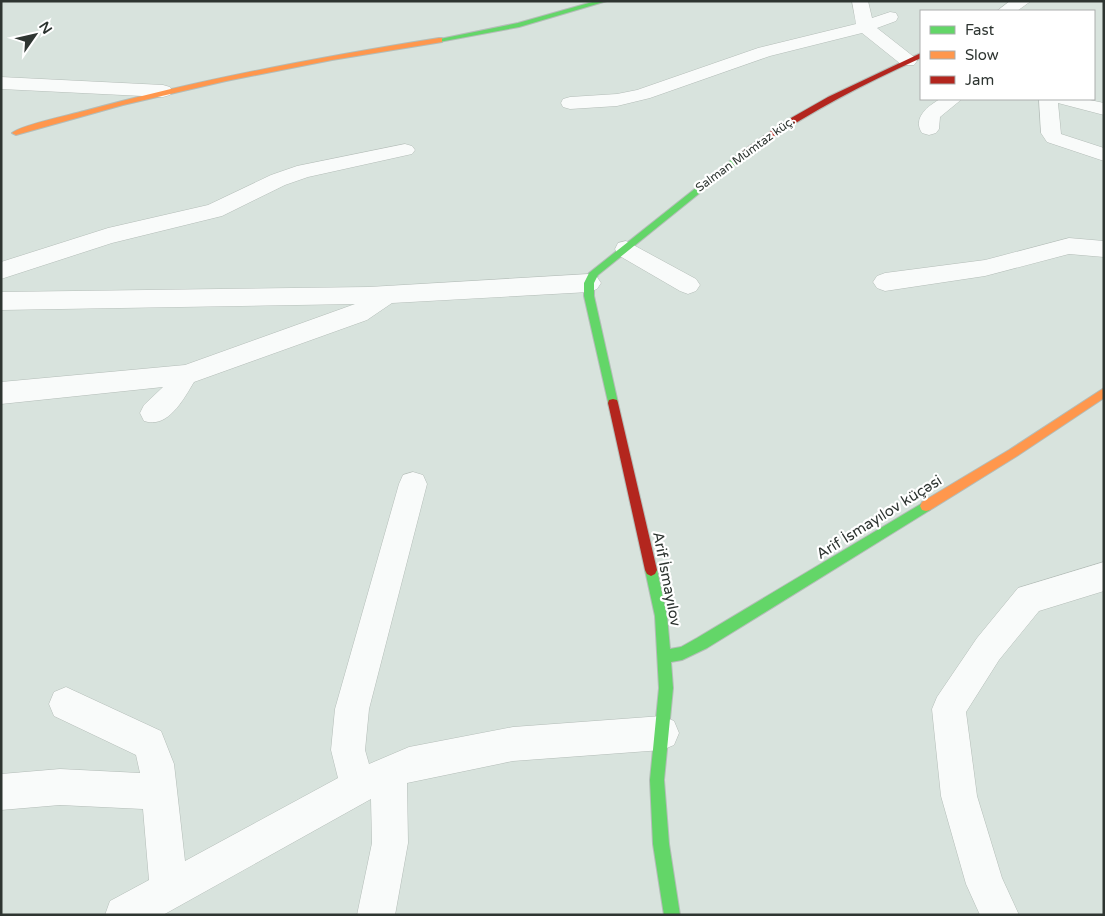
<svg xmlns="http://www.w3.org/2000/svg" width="1105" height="916" viewBox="0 0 1105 916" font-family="'Varela Round',sans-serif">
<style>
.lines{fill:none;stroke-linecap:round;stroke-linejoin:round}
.street-casing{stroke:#b4bdb8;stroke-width:1}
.fast-casing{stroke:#b4bdb8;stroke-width:2}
.slow-casing{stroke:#b4bdb8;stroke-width:2}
.jam-casing{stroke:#b4bdb8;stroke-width:2}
.street{fill:#f9fbfa;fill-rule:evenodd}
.fast{fill:#63d668;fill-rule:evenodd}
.slow{fill:#ff974d;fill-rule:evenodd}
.jam{fill:#b3261e;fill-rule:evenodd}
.labels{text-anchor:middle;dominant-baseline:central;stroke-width:4.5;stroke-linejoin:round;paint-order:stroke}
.far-street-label{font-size:12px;fill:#2e3531;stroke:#fff}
.street-label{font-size:15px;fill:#2e3531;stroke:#fff}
</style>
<rect width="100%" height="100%" fill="#d8e3dd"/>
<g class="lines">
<g class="street-casing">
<path id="street" d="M852,1H868L872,18L890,12L896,13L898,17L896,21L877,28L914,57L917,61L914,65H902L862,33L770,56L650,98L617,106L570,109L563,107L561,103L563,99L570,97L617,94L637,90L758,48L856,24Z
M1010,1H1031L1017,11H997Z
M1,77L163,85L170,87L172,91L170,95L163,97L1,89Z
M940,99H962L940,117L939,129L936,133L929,135L922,133C912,118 928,106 940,99Z
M1039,99H1085L1104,103V115L1058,103L1061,134L1104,148V161L1047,142L1041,133Z
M405,144L412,146L415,150L412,154L308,177L285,185L222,216L112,243L1,279V262L108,228L208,205L271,175L297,166Z
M1069,238L1104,241V257L1069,254L985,276L885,291L877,288L873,282L877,276L885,273L985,260Z
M626,241L696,279L700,285L696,291L688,294L680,291L618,255L615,249L618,243Z
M589,274L597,277L601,283L597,289L589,292L392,303L367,320L194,382C183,400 168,429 144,421L140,413L144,405L163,387L1,404V382L185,365L355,304L1,310V292L369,287Z
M413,472L423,475L427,484L369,709L365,750L369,764L409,747L513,727L662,716L674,721L679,733L674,745L662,750L513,761L407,783L408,843L395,915H357L372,843L371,799L163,915H105L110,901L149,880L143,809L60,805L1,810V774L60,769L140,773L136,755L54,716L49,704L54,692L66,687L161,731L174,764L185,861L338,778L331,750L335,709L399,484L403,475Z
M1104,562V591L1039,611L999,660L966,712L977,796L1002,878L1019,915H980L966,884L941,796L932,709L937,697L977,638L1018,588Z"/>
</g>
<g class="fast-casing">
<path id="fast" d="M596,1H607L519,27L439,42L435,40L518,23Z
M745,149L748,150V154L598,275L594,283V296L618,403L617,406H609L584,296V283L589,273Z
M926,501L930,502L932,506L930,510L707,648L682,660L671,662L673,688L664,780L669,844L680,915H664L653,844L650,780L659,688L655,616L645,570L647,566L651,564L655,566L657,570L667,616L670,649L681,647L697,638Z"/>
</g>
<g class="slow-casing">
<path id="slow" d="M439,38H442V42L332,60L226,81L123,105L16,135L12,133C21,125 70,115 84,111C201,79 320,57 439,38Z
M1104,388V398L1017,456L930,510L926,511L922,510L920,506L922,502L1009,450Z"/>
</g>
<g class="jam-casing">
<path id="jam" d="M921,53V58C861,85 802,116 748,154H742L741,152L784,122L828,97Z
M613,399L617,400L618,403L657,570L655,574L651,576L647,574L645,570L608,403L609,400Z"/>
</g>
<use href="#street" class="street"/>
<use href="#fast" class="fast"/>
<use href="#slow" class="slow"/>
<use href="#jam" class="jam"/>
</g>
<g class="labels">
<g class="far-street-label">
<text transform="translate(745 154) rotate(-36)">Salman Mümtaz küç.</text>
</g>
<g class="street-label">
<text transform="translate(879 517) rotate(-32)">Arif İsmayılov küçəsi</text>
<text transform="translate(667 579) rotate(79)">Arif İsmayılov</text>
</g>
</g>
<rect width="1105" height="916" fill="none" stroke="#2e3531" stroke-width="5"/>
<rect x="920" y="10" width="175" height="90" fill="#ffffff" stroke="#abaead"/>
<rect x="930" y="26" width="25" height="8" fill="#63d668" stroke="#abaead"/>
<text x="965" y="35" font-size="15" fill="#2e3531">Fast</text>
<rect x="930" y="51" width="25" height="8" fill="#ff974d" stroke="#abaead"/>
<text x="965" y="60" font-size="15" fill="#2e3531">Slow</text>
<rect x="930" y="76" width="25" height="8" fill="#b3261e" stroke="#abaead"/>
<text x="965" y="85" font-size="15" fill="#2e3531">Jam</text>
<g transform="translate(35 35) rotate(56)" stroke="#ffffff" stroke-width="4" paint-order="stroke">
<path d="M0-4L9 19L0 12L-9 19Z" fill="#2e3531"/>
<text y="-8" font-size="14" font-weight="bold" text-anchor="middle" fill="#2e3531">N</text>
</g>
</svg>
